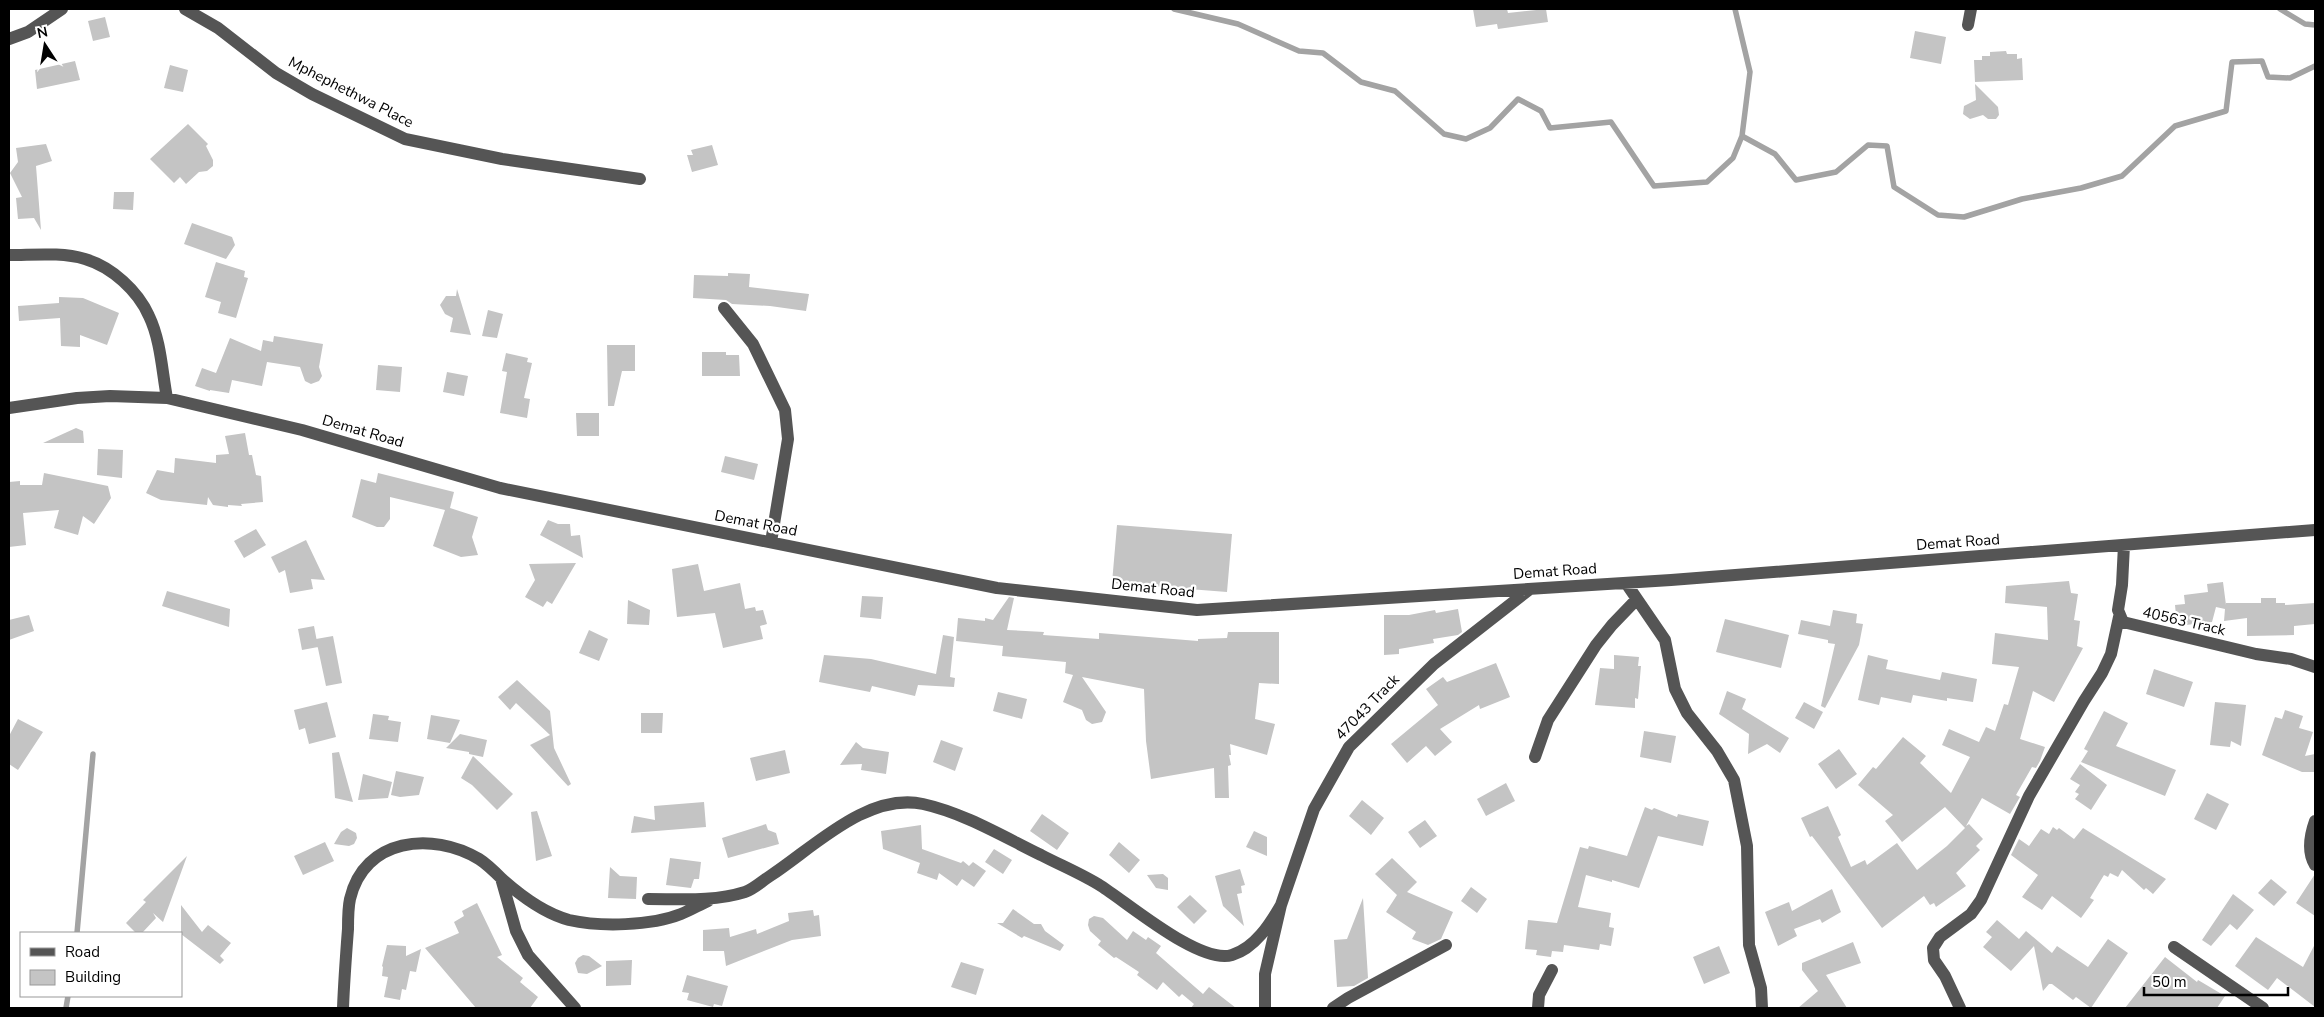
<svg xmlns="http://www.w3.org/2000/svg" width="2324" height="1017" viewBox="0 0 2324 1017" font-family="'Nunito Sans',sans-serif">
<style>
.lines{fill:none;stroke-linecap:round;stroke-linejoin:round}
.stream{stroke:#a3a3a3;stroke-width:5.5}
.building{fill:#c4c4c4}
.minor{stroke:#555;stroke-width:12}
.labels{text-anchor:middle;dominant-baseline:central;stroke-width:4.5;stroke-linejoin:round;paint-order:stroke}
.street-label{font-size:15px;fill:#000;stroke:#fff}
</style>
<rect width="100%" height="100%" fill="#fff"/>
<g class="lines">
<path class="stream" d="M1174,9L1238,24L1299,51L1323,53L1361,82L1395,91L1444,134L1466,139L1490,128L1518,99L1541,111L1550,128L1611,122L1654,186L1707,182L1733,158L1742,136L1775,154L1796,180L1836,172L1868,145L1887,146L1894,187L1938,215L1964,217L2022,199L2081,188L2122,176L2175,126L2226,111L2232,62L2262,61L2268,77L2290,78L2315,66
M1735,9L1750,72L1742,136
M2280,9L2305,24L2315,25
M77,933L93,754
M66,1008L68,996"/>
</g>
<path class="building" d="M1473,9H1507L1508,13L1546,9L1548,22L1498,29L1497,24L1476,27Z
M105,17L110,37L93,41L88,21Z
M1915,31L1946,37L1941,64L1910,58Z
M2006,51L2007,54H2017V59L2022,58L2023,80L1975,82L1974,60H1982V56H1990V52Z
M75,61L80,80L37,89L35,70Z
M170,65L188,70L183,92L164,88Z
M1975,84L1998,107L1999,115L1996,119H1988L1983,115L1970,119L1963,114L1964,106L1976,100Z
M188,124L208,144L206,146L213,160V166L207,171L199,172L186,184L180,177L174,183L150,159Z
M46,144L52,161L36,166L41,230L34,218L18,219L16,198L22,197L10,173L18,162L16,148Z
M712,145L718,165L692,172L687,155H693L691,150Z
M114,192H134L133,210L113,209Z
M192,223L232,237L235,245L226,259L184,244Z
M216,262L245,271L244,277L248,278L236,318L218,313L221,302L205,297Z
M728,273L750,274L749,287L809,294L806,311L770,306L732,304L726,300L693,298L694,275L728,276Z
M457,289L468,325L471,335L450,332L453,318L445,314L440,305L446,296H456Z
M59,297L83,298L119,313L107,345L80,335V347L61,346L60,318L19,321L18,306L59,303Z
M488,310L503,314L497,338L482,336Z
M274,336L323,344L319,367L322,376L319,381L311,384L305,381L300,367L267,362L262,386L232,380L229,393L210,390V391L195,386L202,368L216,373L230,338L261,351L263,340L273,342Z
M607,345H635V371H622L614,406H608Z
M702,352H726V355H739L740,376H702Z
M506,353L528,358L527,362L532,363L524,398L530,399L527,418L500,413L507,372L502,371Z
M378,365L402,367L400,392L376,390Z
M447,372L468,376L464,396L443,392Z
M576,413H599V436H577Z
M76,428L83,431L84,443H43Z
M245,433L249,455H252L256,475L261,476L263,502L241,504L242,506L228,505V507L213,505L208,497L207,505L161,500L146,493L157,470L174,473L175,458L216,463V455L229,454L225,436Z
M98,449L123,450L122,478L97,475Z
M725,456L758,464L754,480L721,472Z
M44,473L108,486L111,498L94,524L83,516L78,535L54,528L59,510L23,513L26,545L9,547V482L20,481V485H42Z
M378,473L454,492L450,508L478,517L472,537L478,555L461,557L433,546L445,510L390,497V519L384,527H377L352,517L361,479L376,483Z
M548,520L558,524H570L571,536L580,535L583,558L540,535Z
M1117,525L1232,534L1227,592L1112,583Z
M256,529L266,545L244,558L234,541Z
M306,540L325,580L311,579L313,589L290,593L285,570L279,573L271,557Z
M576,563L552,604L547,601L543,607L525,597L535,580L529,564Z
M698,564L704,591L740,583L745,609L755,607L756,611L763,610L767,624L760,626L763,639L723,648L715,613L677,617L672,569Z
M2069,581L2071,593L2078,594L2074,620L2080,621L2077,646L2083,648L2054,702L2033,691L2020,739L2045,747L2040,761L2036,768L2032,767L2016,795L2020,797L2010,814L1982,798L1966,826L1969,824L1983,839L1976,846L1980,850L1956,873L1966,886L1936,907L1934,903L1930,905L1924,896L1882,928L1812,836L1810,837L1801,818L1828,806L1841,835L1838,837L1851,867L1865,860L1867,865L1897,843L1917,870L1947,846L1965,828L1945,807L1902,842L1885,821L1893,815L1858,785L1873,767L1876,769L1903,737L1926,756L1920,763L1951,793L1970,757L1942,745L1949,729L1979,742L1986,727L1995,731L2004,704L2008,705L2019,667L1992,664L1995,633L2048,640L2047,607L2005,603L2006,586Z
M2223,582L2226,605V603H2261V598H2276V603H2285V605L2315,603V624L2294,626V635L2247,636V618L2224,621L2225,609L2216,607L2212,622L2177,626L2175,605L2185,604L2184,595L2208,592L2207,584Z
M167,591L230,609L229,627L162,606Z
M862,596L883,597L881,619L860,617Z
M1009,597L1014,598L1007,630L1044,632L1043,635L1099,639V633L1198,641V639L1227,638L1228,632H1279V684L1259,683L1255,719L1275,724L1267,755L1230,744L1231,755H1229L1231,765L1228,766L1229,798H1215L1214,768L1151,779L1146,741L1144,689L1082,677L1106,712L1102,722L1092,724L1086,720L1082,710L1063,702L1073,675L1065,673L1066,662L1002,656L1003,646L956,641L958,618L985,621V618L993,620Z
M628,600L650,610L649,625L627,624Z
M1458,609L1462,632L1458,635L1433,639L1434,643L1399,649V654L1384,655V615H1409L1435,610L1436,613Z
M1833,610L1857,614L1856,623L1863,624L1859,645L1825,708L1821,706L1835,644L1828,643V640L1798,634L1801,620L1830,626Z
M29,615L34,631L9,640V620Z
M1725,619L1789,635L1781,668L1716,652Z
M314,626L318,647L302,650L298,629Z
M589,630L608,639L599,661L579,653Z
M943,635L954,637L950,677L955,678L954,687L918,685L915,696L872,686L870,692L819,682L824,655L871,659L936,674Z
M333,636L342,683L326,686L316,639Z
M1614,655L1639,657L1638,666H1641L1638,699L1635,698V708L1595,705L1600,668L1614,669Z
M1868,655L1888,660L1886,669L1940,680L1942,672L1977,679L1973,702L1947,698V701L1913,695L1911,703L1881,697L1879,705L1858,700Z
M1496,663L1510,697L1480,709L1479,705L1440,729L1452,742L1435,756L1426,746L1407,763L1391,744L1438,705L1426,689L1443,677L1447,682Z
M2154,669L2193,682L2184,707L2146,694Z
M517,680L550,711L554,748L571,784L568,786L530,745L550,735L516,703L510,710L498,697Z
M1727,691L1746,699L1742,709L1789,738L1780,753L1767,744L1748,754L1749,734L1719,714Z
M998,692L1027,699L1022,719L993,711Z
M327,702L336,737L309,744L305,728L299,730L294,710Z
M1804,702L1823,712L1814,729L1795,718Z
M2215,702L2246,705L2241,746L2231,741L2230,747L2210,745Z
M2285,710L2303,716L2299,728L2313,732L2305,756L2315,754V772H2302L2262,755L2275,717L2282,719Z
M2104,711L2128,723L2116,746L2176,770L2165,796L2081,762L2088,751L2084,749Z
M641,713H663L662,733H641Z
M373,714L389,716L388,720L401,722L398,742L369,739Z
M431,715L460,720L450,743L427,739Z
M18,719L43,732L18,770L9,764V736Z
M1644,731L1676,736L1671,763L1640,757Z
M460,734L487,740L483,757L469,754V752L446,748Z
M941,740L963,748L955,771L933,762Z
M856,742L863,748L889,752L886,774L861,770L862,764L840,765Z
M1839,749L1857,774L1836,789L1818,764Z
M785,750L790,773L756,781L750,758Z
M339,752L353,802L335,798L332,753Z
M473,756L513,794L497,810L472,785L461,778Z
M2080,764L2107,785L2091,810L2075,799L2079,794L2075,792L2080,785L2070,779Z
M396,771L424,777L419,795L400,797L391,795Z
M363,774L392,782L388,798L358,800Z
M1506,783L1515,801L1486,816L1477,799Z
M2207,793L2229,804L2216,830L2194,819Z
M1362,800L1384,818L1371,835L1349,816Z
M704,802L706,827L631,833L634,816L655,820L654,806Z
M1645,807L1652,810L1654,808L1677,817L1678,814L1709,821L1703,846L1658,836L1639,888L1612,880V882L1586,875L1578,907L1611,913L1609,927L1614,928L1611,946L1600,944L1599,950L1564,945L1563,952L1552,951L1551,957L1536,955L1537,950L1525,949L1528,920L1557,923L1580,847L1588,849L1589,846L1627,856Z
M537,811L552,856L536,861L531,812Z
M1042,814L1069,833L1057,850L1030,831Z
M1425,820L1437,836L1420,848L1408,832Z
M766,824L768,830L776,833L779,844L728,858L722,838Z
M921,825L922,849L961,863L963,861L969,866L973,862L986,871L974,887L962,879L957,886L939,873L937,880L917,873L920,863L883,849L881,831Z
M2053,827L2057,830L2059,828L2074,839L2083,828L2166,879L2153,894L2146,888L2144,890L2122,870L2118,877L2110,873L2108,877L2104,875L2090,898L2094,900L2081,918L2052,896L2042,910L2022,897L2038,875L2011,855L2019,839L2029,846L2041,829L2049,834Z
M347,828L356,833L357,838L354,844L349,846L334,844L341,832Z
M1254,831L1267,837V856L1246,847Z
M325,842L334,861L303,875L294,856Z
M1119,842L1140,860L1129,873L1109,855Z
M994,849L1012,860L1003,874L985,862Z
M187,856L163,922L153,913L156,918L142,933H136L126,923L146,902L143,900Z
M670,858L701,862L699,879H694L691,888L666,885Z
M1392,858L1417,882L1407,892L1453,912L1441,939L1428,945L1412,939L1416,932L1386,912L1397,895L1375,874Z
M610,867L620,876L637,877L636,899L608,898Z
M1240,869L1245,885L1241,886L1242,893L1237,894L1244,926L1223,906L1215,876Z
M1163,874L1168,878V890L1156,888L1147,875Z
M2315,874V916L2296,903Z
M2271,879L2287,892L2274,906L2258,893Z
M1471,887L1487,899L1477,913L1461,901Z
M1832,889L1841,912L1822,923L1820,919L1794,929L1797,936L1778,946L1765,912L1789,902L1792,911Z
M2233,894L2254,910L2237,930L2230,924L2211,946L2202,940Z
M1190,895L1207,911L1194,924L1177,907Z
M1363,898L1368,978L1354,986L1337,987L1334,940L1347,939Z
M477,903L502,955L497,957L523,978L520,982L538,997L530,1008H476L425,948L459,933L454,922L464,916L462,911Z
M181,905L202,932L208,925L231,943L220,956L224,960L220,964L181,934Z
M1013,909L1034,924H1041L1045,931L1064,945L1060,951L1024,936L1022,938L997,923H1003Z
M813,910L814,916L819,915L821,936L792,940L726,966L724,951H703V930L729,928L730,937L756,929L757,934L789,921L788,913Z
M1094,916L1103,918L1127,940L1133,931L1146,940L1148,937L1161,946L1156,953L1203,994L1209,987L1236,1008H1191L1194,1004L1182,994L1179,997L1163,982L1157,990L1137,975L1139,972L1116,957L1114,958L1098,945L1101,941L1090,931L1088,925L1089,919Z
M1997,920L2019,939L2026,931L2052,953L2057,946L2088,967L2108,939L2128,953L2091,1008L2076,997L2073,1000L2052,984H2049L2043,991L2034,946L2011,971L1983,947L1992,937L1986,932Z
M2256,937L2303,967L2315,944V1007L2277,978L2268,990L2235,966Z
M1853,942L1861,963L1826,975L1847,1008H1798L1818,991L1802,970V963Z
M387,945L406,946V956L421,949L416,972L410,971L406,990L402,989L400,1000L384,997L388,977L382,976L383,967L382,966Z
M1719,946L1730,973L1704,984L1693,957Z
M583,955L589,956L602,966L587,974L578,973L575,963L578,958Z
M2165,957L2197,982L2198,980L2225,996L2217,1008H2125Z
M632,960L631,985L606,986V961Z
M961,962L984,969L976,995L951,987Z
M687,975L728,986L722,1006L714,1004L713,1007L687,1000L689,993L682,992Z"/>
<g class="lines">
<path class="minor" d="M185,9L218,28L276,73L312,94L405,139L502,159L640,179
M1968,25L1971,9
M9,39L28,32L62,9
M9,255C34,255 61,252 85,259C112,267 138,291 149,316C161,341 162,372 167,398
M724,308L753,344L785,410L788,439L771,542
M9,408L77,398L110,396L167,398L302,430L500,488L997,588L1197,610L1671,580L2315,530
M2124,545L2122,585L2118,610L2123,622L2256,654L2291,659L2315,667
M1626,583L1665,640L1675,689L1687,713L1717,751L1734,780L1747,846L1749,945L1761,988L1762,1008
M1535,757L1548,720L1596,645L1612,625L1637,599
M2315,821C2310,835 2307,852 2315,865
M501,878L516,931L528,955L575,1008
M648,899C680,899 713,902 745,892C754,889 762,881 770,876C813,848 867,792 923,804C964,813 1004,837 1041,855C1060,865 1082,874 1101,886C1128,903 1200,965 1232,955C1255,948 1270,924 1281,905
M2174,947L2263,1008
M343,1008C344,982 346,955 348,929C348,919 348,908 350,899C364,838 432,831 479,859C487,864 495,872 502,879C521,896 543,913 569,920C600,927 651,926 681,914C691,910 699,905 708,901
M1265,1008V974L1281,905L1314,809L1349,747L1434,664L1530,589
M1333,1008L1348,998L1446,945
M1538,1008L1539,995L1552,970
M1960,1008L1945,976L1934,960L1933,948L1940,937L1971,914L1981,900L2029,796L2084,701L2102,673L2111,654L2119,617"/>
</g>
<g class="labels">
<g class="street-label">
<text transform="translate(351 92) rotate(27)">Mphephethwa Place</text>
<text transform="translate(363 431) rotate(16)">Demat Road</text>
<text transform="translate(756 523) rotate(11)">Demat Road</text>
<text transform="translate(1958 542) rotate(-4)">Demat Road</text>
<text transform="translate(1555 571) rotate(-4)">Demat Road</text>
<text transform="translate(1153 588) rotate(6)">Demat Road</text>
<text transform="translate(2184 621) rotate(13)">40563 Track</text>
<text transform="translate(1367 707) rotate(-46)">47043 Track</text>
</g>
</g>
<rect width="2324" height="1017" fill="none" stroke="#000000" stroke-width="20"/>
<rect x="20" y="932" width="162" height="65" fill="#ffffff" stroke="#999999"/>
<rect x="30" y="948" width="25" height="8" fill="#555555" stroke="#999999"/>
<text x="65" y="957" font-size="15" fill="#000000">Road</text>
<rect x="30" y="970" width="25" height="15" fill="#c4c4c4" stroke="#999999"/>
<text x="65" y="982" font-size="15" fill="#000000">Building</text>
<g transform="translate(45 45) rotate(348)" stroke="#ffffff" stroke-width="4" paint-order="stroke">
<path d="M0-4L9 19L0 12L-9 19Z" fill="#000000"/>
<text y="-8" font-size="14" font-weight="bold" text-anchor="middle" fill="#000000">N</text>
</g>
<path d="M2144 987v8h144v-8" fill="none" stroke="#000000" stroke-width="2.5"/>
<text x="2152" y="987" font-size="15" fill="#000000" stroke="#ffffff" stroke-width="4" paint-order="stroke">50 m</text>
</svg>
